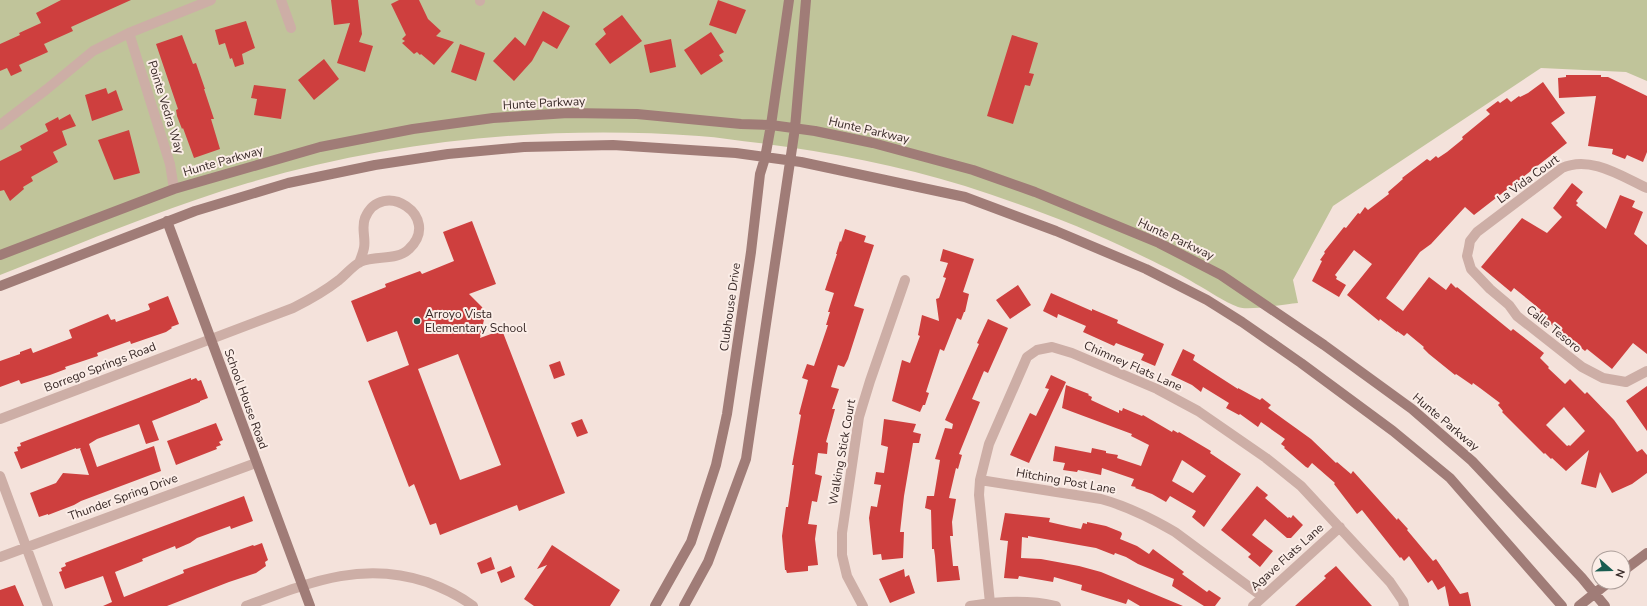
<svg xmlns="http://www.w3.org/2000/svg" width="1647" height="606" viewBox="0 0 1647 606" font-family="'Nunito Sans',sans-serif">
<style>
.green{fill:#c0c49a}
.building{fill:#ce3f3e;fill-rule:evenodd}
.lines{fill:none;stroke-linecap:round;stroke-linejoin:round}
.street{stroke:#cdaea6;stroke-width:10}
.secondary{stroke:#a07c77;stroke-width:10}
.poi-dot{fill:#1a5d51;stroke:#fbede7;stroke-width:1.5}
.labels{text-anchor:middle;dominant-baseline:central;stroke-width:4;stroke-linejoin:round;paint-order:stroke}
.street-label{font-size:12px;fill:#382927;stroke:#fbede7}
.poi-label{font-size:12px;fill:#382927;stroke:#fbede7;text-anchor:start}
</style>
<rect width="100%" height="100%" fill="#f4e2db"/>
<path class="green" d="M0,0H1647V81L1626,72L1541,68L1333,206L1293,280L1298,303C1285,304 1248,311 1238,307C1224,302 1209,291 1196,284C1177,272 1156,263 1136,253C1081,226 1023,205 965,186C898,165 829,152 759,143C739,141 719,137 699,136C547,125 394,140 248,183C164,208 82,243 0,275Z"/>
<path class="building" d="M61,0H131L71,27L73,31L44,44L48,52L19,65L22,71L11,76L7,68L0,71V44L20,35L19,33L41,23L36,13Z
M331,0H358L362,34L359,42L373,46L365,72L337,63L350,23L334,25Z
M399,0H419L428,19L441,31L436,36L454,42L434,65L421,54L420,55L417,52L414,54L402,43L405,41L402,39L406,35L391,4Z
M718,0L746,10L736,34L709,25Z
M543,11L570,26L557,49L543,41L532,61L514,81L493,61L515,37L525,46Z
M622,15L642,41L610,64L595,44L606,34L603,29Z
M246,21L255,48L242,54L244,64L235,67L232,58L230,59L225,43L219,45L215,30Z
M711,32L724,52L719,55L723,61L701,75L684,50Z
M182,35L193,64L196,63L205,89H204L214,119H211L220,149L194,158L183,128L182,129L177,116L176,110L178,109L156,44Z
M1012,35L1038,43L1029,73L1034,74L1030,86L1025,85L1013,124L987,116Z
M671,39L676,67L650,73L644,45Z
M460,44L485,53L476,81L451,72Z
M324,59L339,79L314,100L298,80Z
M1566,75H1601V77H1608L1647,96V152L1643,162L1627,155L1625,159L1612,154L1613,149L1588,146L1596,96L1559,98L1558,78L1566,77Z
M1543,82L1565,113L1551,123L1567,143L1474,215L1465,207L1431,244L1420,252L1386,298L1403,311L1429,277L1446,290L1451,283L1456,288L1457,287L1511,331L1513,329L1544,353L1540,358L1549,367L1548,368L1565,384L1570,379L1585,394L1587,392L1614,420L1637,452L1642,449L1647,455V473L1632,484L1612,493L1600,472L1596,488L1581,484L1589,450L1566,471L1552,458L1551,459L1545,453L1544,454L1502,412L1503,411L1498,405L1500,403L1480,388L1473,383L1472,385L1456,374L1455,375L1429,354L1423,348L1424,347L1407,333L1404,336L1397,331V332L1380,319L1379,321L1347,295L1372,264L1354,250L1335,275L1337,277L1336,279L1346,285L1339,297L1312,281L1322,261L1320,260L1325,253L1324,252L1344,227L1346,228L1358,213L1360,214L1365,207L1368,210L1389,194L1388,192L1403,179L1402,178L1427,159L1430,161L1436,156L1438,158L1447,152L1463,139L1462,137L1490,114L1486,110L1498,101L1500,103L1507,98L1511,102L1519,96L1520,97L1528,93ZM1564,407L1585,431L1570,446L1569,445L1567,446L1546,425Z
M254,85L286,89L281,119L254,115L257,99L251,98Z
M106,88L108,94L116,90L123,110L92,121L85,95Z
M70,114L76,126L62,131L67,145L53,152L58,162L31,177L33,181L23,187L24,189L10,201L4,190L0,191V161L22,150L20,146L48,131L45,124L58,117L59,120Z
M129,130L140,173L114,180L98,140Z
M1572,183L1583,192L1576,201L1578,203L1576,205L1606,229L1620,195L1635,201L1632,207L1643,212L1634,234L1647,245V354L1633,343L1612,369L1587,349L1585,351L1538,314L1541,310L1514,288L1511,292L1481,267L1522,218L1547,233L1562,217L1553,208Z
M472,221L496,284L469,294L482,307L485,315L480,338L502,330L565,493L519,511L517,505L440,535L436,523L430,525L414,484L409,487L368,381L409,365L397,331L367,342L351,301L386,287L385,284L420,271L422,274L454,261L443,232ZM458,354L501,465L460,480L418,369Z
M845,229L866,236L864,242L874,245L854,306L864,309L848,359L844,367L838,365L831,387L839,389L832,409H835L826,442L828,443L827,454L818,453L815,474L822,476L817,502L812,501L808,524L817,525L815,539L818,565L808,566V571L787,573L786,570H785L782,536L786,507H788L794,465H792L801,415L799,414L808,380L802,378L807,364L814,366L828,325H826L830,312H828L834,293L825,290L837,254H836L840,241L841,242Z
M943,249L974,259L963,292L969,294L965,312H964L961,320L957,318L944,351L940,349L926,392L929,393L925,405H923L920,412L892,401L902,360L910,363L920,336L918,335L922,315L939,321L936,299L939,298L946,278L943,277L948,263L940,261Z
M1018,285L1031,305L1010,319L996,300Z
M1051,293L1092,311V309L1118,320L1117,323L1164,344L1155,366L1141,360L1144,354L1116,343L1114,346L1083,332L1086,326L1058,314L1057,318L1043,311Z
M168,296L179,324L171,327L172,328L166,332L131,344L130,341L97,353L98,356L65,367L66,369L50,375L21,384L19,380L0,387V361L20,354V352L31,348L33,353L72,338L69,330L108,314L111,320L115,319L116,322L149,310L150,309L148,304Z
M988,319L1008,328L988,373L984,371L972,399L980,402L959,454L962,455L958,469L956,468L949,498L956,499L952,522L953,536H950L953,566H958L960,580L937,582L935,556L934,549H932L931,510L925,508L927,496H934L940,460L935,459L945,428L952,429L953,424L945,420L979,344L977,343Z
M1183,349L1195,355L1193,360L1238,389V388L1260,400L1262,398L1271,405L1268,408L1311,439L1336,463L1337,462L1351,474L1353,471L1397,520L1398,518L1408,529L1407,530L1433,561L1436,559L1460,594L1468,592L1471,606H1449L1445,586L1438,590L1432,580L1428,583L1409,556L1404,561L1401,557L1400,558L1362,510L1357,514L1334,484L1335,483L1312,463L1308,468L1306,467L1284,448L1285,447L1281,444L1285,439L1261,422L1258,427L1240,414L1239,415L1226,408L1229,403L1203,387L1201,392L1192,385L1171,375Z
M560,361L565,375L554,379L549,365Z
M1051,375L1066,382L1029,463L1010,455L1028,417L1030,413L1036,416L1049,389L1045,388Z
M191,378V380L196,378L198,381L201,380L208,398L200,401V402L152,421L159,440L146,444L139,424L97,439L89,444L97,467L154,446L161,471L81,501L74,505L48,515V514L39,517L30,493L56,483L63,473L89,475L80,449L81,448L76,449V448L21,469L14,452L18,451L17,447L21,446L20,443Z
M1066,385L1089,394L1088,395L1092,397L1091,400L1119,413V410L1122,411L1123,408L1142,416L1143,415L1172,432L1173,430L1178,433L1179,432L1211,451L1210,453L1241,474L1204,527L1192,517L1196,511L1170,496L1166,502L1152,494L1135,488L1136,487L1131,486L1134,479L1102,468L1101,475L1078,470L1077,472L1063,470L1065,463L1053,461L1055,446L1091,453L1092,448L1106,451V453L1118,455L1117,458L1141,466L1149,445L1131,436L1132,434L1062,408ZM1182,460L1206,476L1193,493L1172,481Z
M1647,386V431L1626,401Z
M582,419L588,433L577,437L571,423Z
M884,419L916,424L913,432L921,434L919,443H913L904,496L900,532H904L903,558L882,560L881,554L873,555L869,518L871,506L877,507L881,485L874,484L876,472L884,473L888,447L881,445Z
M216,423L223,440L219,442L221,445L216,447L217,449L176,465L167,441Z
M1257,486L1268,495L1265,498L1288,518L1289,517L1291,518L1293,515L1303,525L1291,538H1287L1265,519L1252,535L1273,551L1260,567L1248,557L1251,554L1221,530Z
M244,496L253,521L231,529L230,526L197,538L190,543L176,549L175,546L142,559L143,561L115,572L124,597L184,573L183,570L253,545L254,546L262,543L268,560L265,562L266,566L256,573L229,582L167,606H103L112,602L103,576L65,589L59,572L62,571L61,568L66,566L65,563Z
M1005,513L1050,518L1049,522L1071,527L1081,529L1083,523L1087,524V522L1106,526L1121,532L1122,534L1120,539L1137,546L1149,554L1153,549L1184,572L1182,574L1207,592L1209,590L1221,598L1215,606H1204L1172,586L1174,579L1138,564L1126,557L1115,553L1114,555L1096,548L1028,536V538L1022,537L1021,558L1041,559L1079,566L1101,572L1183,606H1140L1128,599L1126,604L1081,590L1082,585L1054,577L1053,582L1019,576L1018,579L1004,578L1008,541L1000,540Z
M552,545L620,590L610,606H534L524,599L547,565L537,569Z
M491,557L495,569L481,574L477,563Z
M511,566L515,577L501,583L497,572Z
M1336,566L1372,606H1295L1326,578L1324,576Z
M904,569L905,577L909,575L915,593L890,603L879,579Z
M15,585L24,606H0V590Z"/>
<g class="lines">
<path class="street" d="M281,0L291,28
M480,0V1
M129,33L170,164L174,189
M0,125L47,89L93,51L129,33L211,0
M1647,188C1621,176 1590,155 1562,168L1477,232L1470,241L1469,247L1467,256L1471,269L1490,289L1509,305L1517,316L1582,367L1603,378L1626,382L1647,371
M0,419L293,308C309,300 325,291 339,280C346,274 353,266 360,262C376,255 397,261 409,249C443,217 382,177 365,218C361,228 366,238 364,248C363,253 361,258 359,263
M0,476L48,606
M980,480L1101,499C1127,506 1151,518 1175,532L1263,597
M0,557L256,463
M990,603L979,495L980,480L989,444L1027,357L1037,350L1052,347L1072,353L1157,389L1198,411L1266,458L1301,486L1390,582L1403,601L1404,606
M246,606C308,583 361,560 427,582C443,588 460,596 473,606
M863,606L847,576L842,555V533L859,417L870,381L905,280
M970,606C999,601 1027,599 1056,606
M1253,606L1340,527"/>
<path class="secondary" d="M167,221L310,606
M0,255L174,189L320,147L413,129L493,118L568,113L637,114L741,124L771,125L815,131L873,143L973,170L1035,192L1159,243L1221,275L1324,345L1412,409L1472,461L1582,578L1605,606
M0,286L195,211L288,183L375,165L448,154L524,147L613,145L736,153L801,162L965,197L1056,231L1146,269L1207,300L1242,322L1301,363L1393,431L1450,478L1562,606
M1623,571L1647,553
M655,606L691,542L716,465L727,414L751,252L760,174L765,158L771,125L789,0
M684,606L708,562L746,459L795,128L806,0
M1579,606L1609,582"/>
</g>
<circle class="poi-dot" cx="417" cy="321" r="4"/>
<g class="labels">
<g class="street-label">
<text transform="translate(544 103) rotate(-3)">Hunte Parkway</text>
<text transform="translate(166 107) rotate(73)">Pointe Vedra Way</text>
<text transform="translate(869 130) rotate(13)">Hunte Parkway</text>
<text transform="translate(223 161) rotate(-16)">Hunte Parkway</text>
<text transform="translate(1528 179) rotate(-36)">La Vida Court</text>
<text transform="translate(1176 239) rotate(25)">Hunte Parkway</text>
<text transform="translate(730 307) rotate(-82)">Clubhouse Drive</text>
<text transform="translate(1554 329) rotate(39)">Calle Tesoro</text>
<text transform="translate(1133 366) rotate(24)">Chimney Flats Lane</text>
<text transform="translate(100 367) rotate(-21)">Borrego Springs Road</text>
<text transform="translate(246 399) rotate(70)">School House Road</text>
<text transform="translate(1446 422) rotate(40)">Hunte Parkway</text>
<text transform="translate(842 452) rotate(-80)">Walking Stick Court</text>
<text transform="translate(1066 481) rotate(10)">Hitching Post Lane</text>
<text transform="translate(123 497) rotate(-20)">Thunder Spring Drive</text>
<text transform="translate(1287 557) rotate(-42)">Agave Flats Lane</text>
</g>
<g class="poi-label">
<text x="425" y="314">Arroyo Vista<tspan x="425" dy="14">Elementary School</tspan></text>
</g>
</g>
<g transform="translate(1611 570) rotate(110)"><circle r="19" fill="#fbede7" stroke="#ad9f9a"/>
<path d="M0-3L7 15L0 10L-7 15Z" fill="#1a5d51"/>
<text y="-6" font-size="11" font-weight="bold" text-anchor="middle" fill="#382927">N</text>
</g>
</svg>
